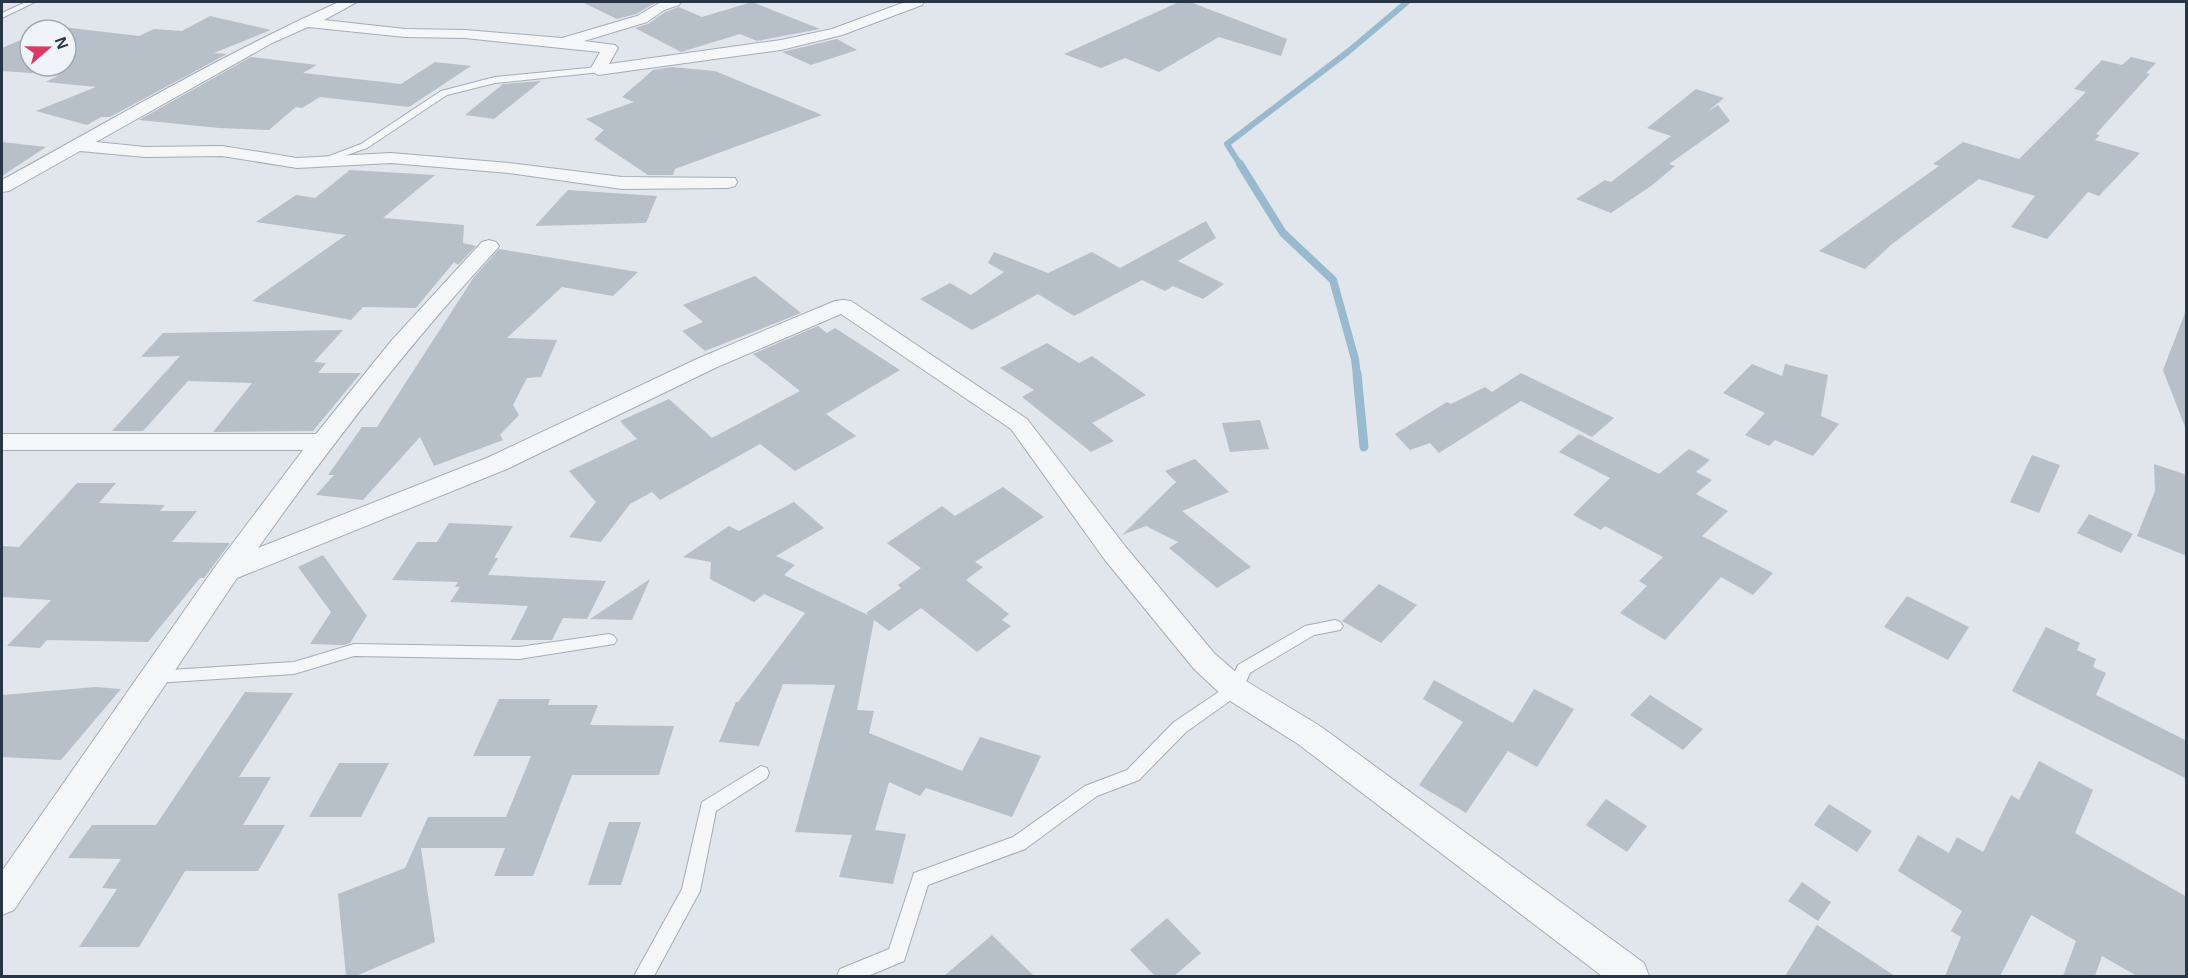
<svg xmlns="http://www.w3.org/2000/svg" width="2188" height="978" viewBox="0 0 2188 978" font-family="Arial,sans-serif">
<style>
.lines{fill:none;stroke-linecap:round;stroke-linejoin:round}
.stream-far2{stroke:#98b9ce;stroke-width:6}
.stream-far1{stroke:#98b9ce;stroke-width:8}
.stream{stroke:#98b9ce;stroke-width:9}
.building{fill:#b7bfc9}
.service-casing{stroke:#a5adb6;stroke-width:2}
.minor-casing{stroke:#a5adb6;stroke-width:2}
.service{fill:#f4f6f8;fill-rule:evenodd}
.minor{fill:#f4f6f8;fill-rule:evenodd}
</style>
<rect width="100%" height="100%" fill="#e0e6eb"/>
<g class="lines">
<path class="stream-far2" d="M1241,166L1227,144L1349,51L1407,2"/>
<path class="stream-far1" d="M1240,164L1283,233L1333,280L1355,359L1357,375"/>
<path class="stream" d="M1357,374L1364,447"/>
</g>
<path class="building" d="M582,2H657L636,14L617,19Z
M752,2L820,29L757,41L740,34L681,52L635,28L648,24L665,12L679,7L702,17Z
M1179,2H1190L1287,39L1281,56L1219,37L1159,72L1125,58L1101,68L1064,54Z
M210,16L271,30L214,53L227,54L110,117H101L87,125L36,111L96,87L46,82L59,75L2,71V48L30,36V66H66V30H44L54,26L139,36L154,29L182,31Z
M837,39L857,50L811,65L782,52Z
M251,57L317,65L303,73L401,84L435,62L471,66L409,107L320,97L302,108L296,107L269,130L219,128L139,120Z
M2131,57L2156,63L2146,73L2150,74L2096,134L2100,135L2095,140L2140,153L2099,196L2088,192L2047,239L2011,227L2035,196L1979,179L1892,244L1865,269L1819,251L1939,166L1933,164L1963,142L2019,159L2086,92L2074,89L2102,60L2122,65Z
M672,67L715,71L822,115L675,169L673,175H648L594,139L604,130L586,119L634,102L622,97L653,70Z
M541,81L494,119L465,115L503,84Z
M1696,89L1724,98L1707,112L1718,105L1730,121L1669,164L1675,166L1651,186L1611,213L1576,199L1605,180L1611,182L1671,136L1647,128Z
M2,142L46,147L2,176Z
M350,170L435,175L383,218L464,225L463,243L476,246L458,265L454,262L416,308L363,307L351,320L252,301L346,235L256,222L296,195L315,198Z
M568,190L657,196L646,223L535,226Z
M1206,221L1216,238L1178,261L1224,284L1203,299L1173,286L1165,291L1142,280L1074,316L1038,294L972,330L920,299L950,283L971,295L1004,272L988,263L994,252L1048,273L1092,252L1120,268Z
M499,249L638,272L613,296L562,287L507,338L557,340L541,377L527,378L513,405L519,415L500,435L503,440L434,466L420,437L363,500L316,495L334,475H328L362,427H377L474,277Z
M755,276L801,313L705,351L682,331L703,322L683,305Z
M2185,313L2187,427H2185L2163,370Z
M818,326L827,333L835,328L900,370L826,414L856,436L795,471L760,444L660,500L652,492L630,504L601,542L569,537L596,502L569,471L637,439L620,421L669,399L712,438L800,391L753,354Z
M343,330L314,362L326,363L318,373H361L313,431L213,432L252,383L188,381L143,431H112L180,356L141,357L163,333Z
M1047,343L1079,363L1092,356L1146,395L1092,423L1114,441L1091,452L1022,397L1034,390L1000,368Z
M1752,364L1782,376L1785,364L1828,375L1821,416L1839,424L1813,456L1775,440L1769,446L1745,435L1765,413L1723,393Z
M1521,373L1614,418L1592,437L1521,401L1439,453L1430,443L1410,450L1395,434L1447,402L1451,404L1485,387L1492,392Z
M1260,420L1269,449L1230,452L1222,423Z
M1579,434L1659,474L1689,449L1710,460L1696,472L1712,480L1696,494L1728,511L1702,536L1773,573L1753,595L1721,577L1665,640L1620,613L1647,586L1639,581L1663,557L1605,526L1601,530L1573,515L1610,478L1559,452Z
M2032,455L2060,465L2039,513L2010,502Z
M1195,459L1229,492L1182,511L1251,567L1217,588L1169,548L1178,542L1146,526L1122,535L1176,482L1165,471Z
M2154,464L2187,475V556L2137,536L2155,491Z
M77,483H116L99,503L165,505L160,511H197L172,542L230,543L204,578H200L148,642L47,640L40,648L7,646L51,600L2,597V546L19,547Z
M1003,487L1044,517L975,562L983,567L966,580L1009,614L1002,620L1011,626L977,652L921,608L889,631L874,620L857,710L874,711L869,733L962,771L980,737L1041,756L1012,817L926,788L920,796L889,782L875,830L906,834L893,884L839,877L852,835L795,832L835,685L783,684L759,746L719,742L736,702H738L805,613L764,594L754,602L710,579L711,562L683,557L729,526L739,531L794,502L824,528L776,556L795,565L784,575L870,616L866,613L901,588L898,585L921,568L887,543L942,506L955,516Z
M2089,514L2133,534L2121,553L2077,533Z
M449,523L513,526L494,558H498L488,575L606,581L587,619L563,618L552,640H511L528,606L450,602L460,587H455L458,582L392,580L417,542H437Z
M323,555L367,616L350,643L344,645L310,644L331,612L298,567Z
M650,579L632,620L590,619Z
M1379,584L1417,605L1381,643L1342,621Z
M1907,596L1969,627L1948,660L1884,627Z
M2046,627L2080,643L2077,650L2096,659L2093,667L2106,673L2096,695L2187,741V779L2012,691Z
M1434,680L1513,723L1534,689L1574,709L1537,767L1508,751L1466,813L1419,785L1463,722L1423,699Z
M95,687L121,689L61,760L2,757V695Z
M245,692L293,693L239,777H271L243,825H285L258,871H185L139,947H79L117,889L102,888L121,859L68,858L92,825H156Z
M1650,695L1703,729L1683,750L1630,715Z
M499,699H550L548,705H598L590,725L674,726L659,775H572L533,876H494L505,848H421L435,942L356,976H346L338,894L405,868L428,817H506L531,756H473Z
M2039,761L2093,790L2075,833L2187,897V976H2137L2102,956L2095,976H2063L2076,941L2031,915L2000,976H1945L1961,937L1951,931L1962,911L1898,871L1918,835L1949,853L1957,837L1983,852L2011,795L2019,800Z
M339,763H389L361,817H309Z
M1606,799L1647,826L1627,852L1586,825Z
M1829,804L1872,831L1857,852L1814,825Z
M609,822H641L621,885H588Z
M1802,882L1831,902L1818,921L1788,901Z
M1167,918L1201,953L1174,976H1155L1130,950Z
M1817,925L1895,976H1785Z
M992,935L1034,976H944Z"/>
<g class="lines">
<g class="service-casing">
<path id="service" d="M26,2H35L2,18V13Z
M598,67L602,70L601,72L495,83L447,95L367,148L324,163L316,161L361,144L441,91L495,77Z
M1335,620L1340,622L1343,626L1340,630L1314,635L1250,673L1241,693L1186,732L1139,780L1097,796L1025,849L928,885L904,961L868,976H837L840,969L889,949L914,873L1013,837L1085,786L1127,770L1174,722L1229,685L1238,665L1305,626Z
M609,634L614,636L617,640L614,644L519,659L354,656L294,674L155,683L149,681L147,677L149,673L155,671L294,662L354,644L519,647Z
M761,766L767,768L769,773L767,778L716,811L700,891L654,976H634L682,889L702,802Z"/>
</g>
<g class="minor-casing">
<path id="minor" d="M339,2H357L324,20L405,29L465,30L562,38L637,16L661,2H681L679,5L664,10L647,22L584,41L615,45L618,48L609,64L781,40L832,29L905,2H924L922,5L842,35L781,50L598,75L590,70L600,52L465,38L405,37L308,27L272,43L96,142L145,147L222,146L297,158L391,153L509,163L622,177L735,178L737,182L735,186L728,188L622,189L509,173L391,163L297,168L222,156L145,157L80,151L9,191L2,192V180C113,119 223,54 339,2Z
M489,240L496,242L499,246L496,250C409,344 332,444 258,548L489,457L699,358L835,301L843,300L851,301L1027,419L1125,546L1214,653L1246,681L1320,726L1644,963L1649,976H1602L1298,744L1224,697L1194,669L1105,560L1011,429L841,314L715,368L507,469L237,578L14,910L2,915V871L217,564L303,450H2V434H316L392,340L482,242Z"/>
</g>
<use href="#service" class="service"/>
<use href="#minor" class="minor"/>
</g>
<rect width="2188" height="978" fill="none" stroke="#273544" stroke-width="6"/>
<g transform="translate(48 48) rotate(70)"><circle r="28" fill="#f0f4f8" stroke="#a0a8b0" stroke-width="1.5"/>
<path d="M0-4.5L10 22L0 15L-10 22Z" fill="#da3b66"/>
<text y="-9" font-size="16" font-weight="bold" text-anchor="middle" fill="#273544">N</text>
</g>
</svg>
